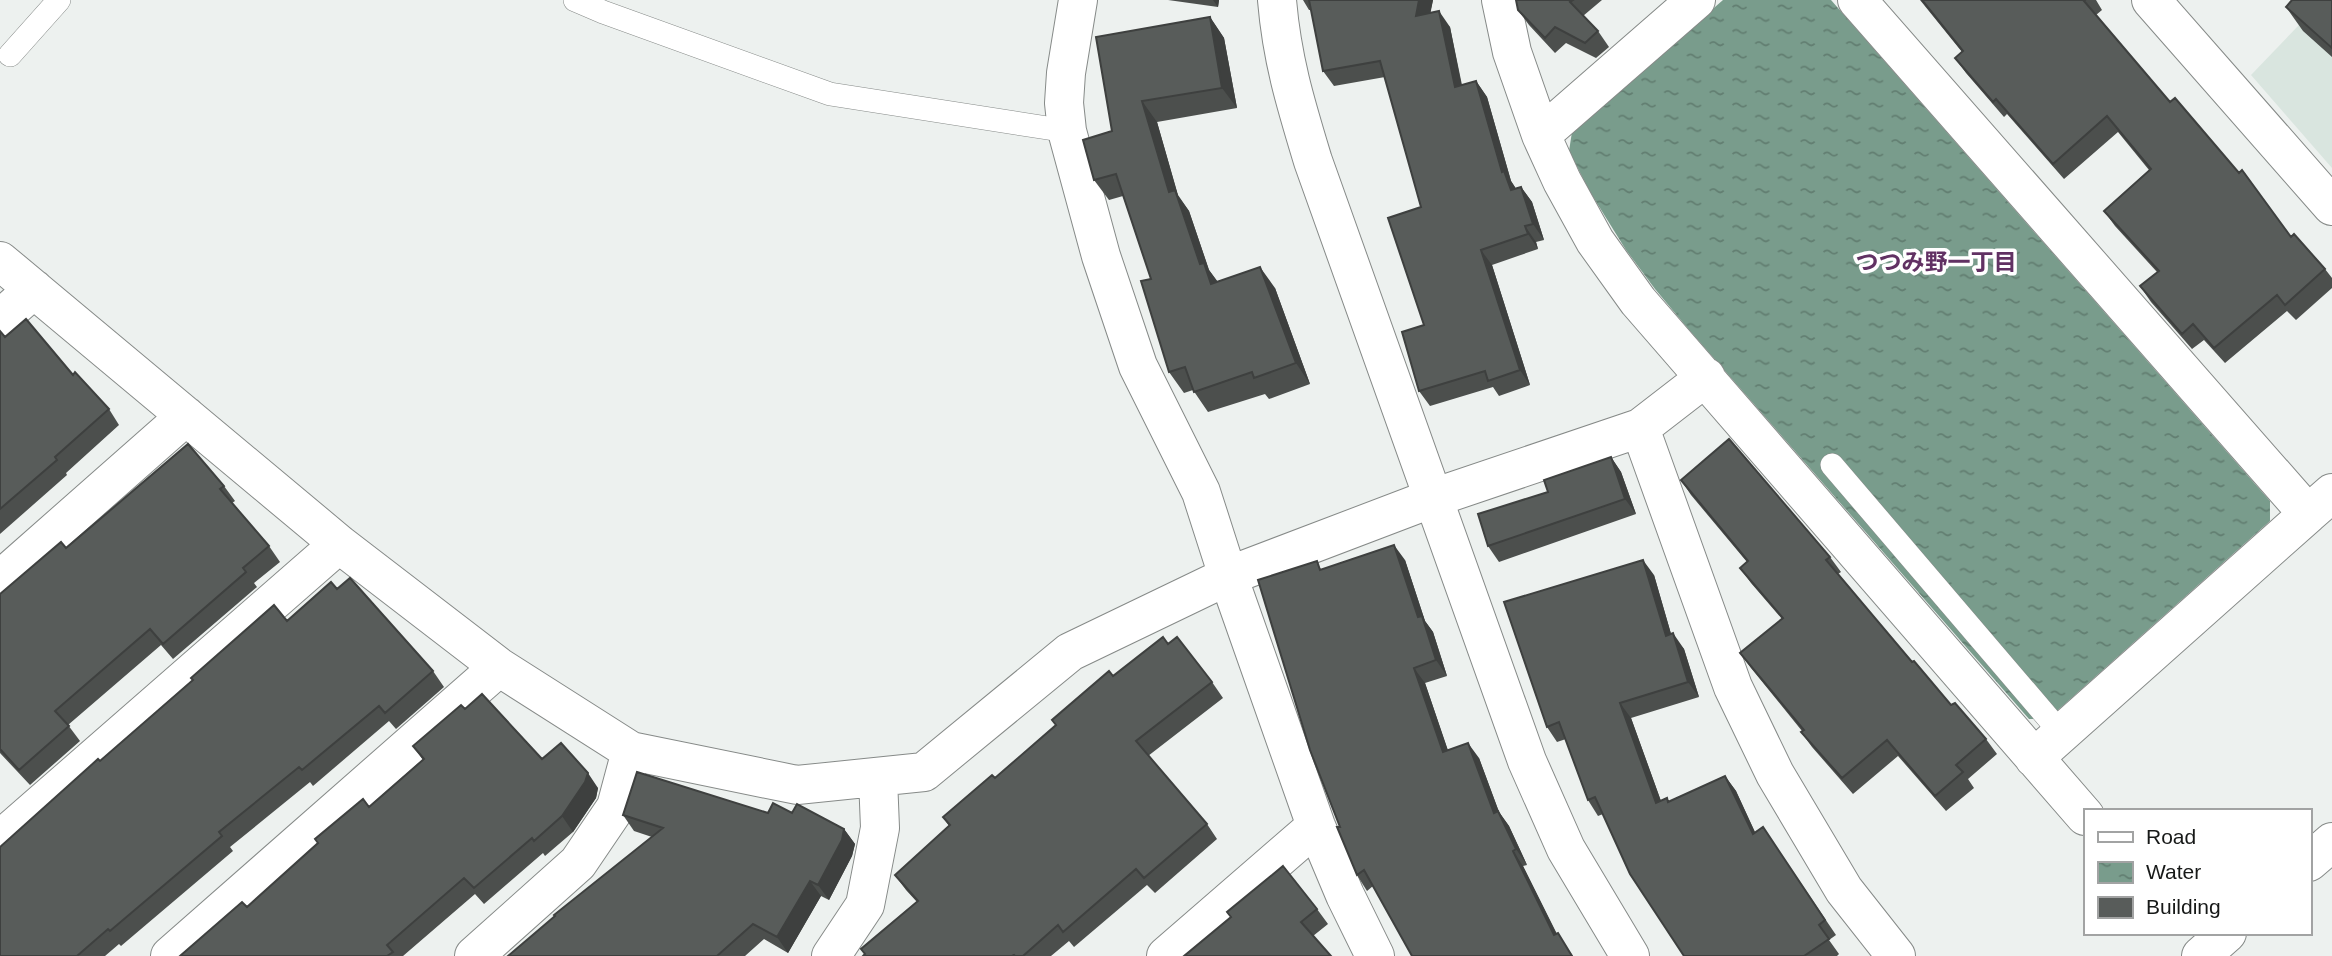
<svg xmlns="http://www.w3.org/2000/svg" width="2332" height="956" viewBox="0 0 2332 956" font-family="Arial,'Noto Sans JP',sans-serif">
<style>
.built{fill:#d9e5df}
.water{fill:url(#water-ripples)}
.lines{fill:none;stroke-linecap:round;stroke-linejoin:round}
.service-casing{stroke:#868a88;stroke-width:24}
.minor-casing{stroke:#868a88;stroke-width:40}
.tertiary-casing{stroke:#868a88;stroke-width:40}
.service{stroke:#fff;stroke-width:23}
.minor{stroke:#fff;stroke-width:38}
.tertiary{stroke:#fff;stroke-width:38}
.wall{fill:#4c4f4d}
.shaded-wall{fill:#3e403f}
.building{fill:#585c5a;stroke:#3e403f;stroke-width:2}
.labels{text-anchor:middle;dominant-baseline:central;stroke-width:7;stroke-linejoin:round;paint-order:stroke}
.neighbourhood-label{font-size:23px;font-weight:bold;fill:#613163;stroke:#fff}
</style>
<defs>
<pattern id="water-ripples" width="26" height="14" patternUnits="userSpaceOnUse" patternTransform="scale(1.75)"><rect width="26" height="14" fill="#799c8c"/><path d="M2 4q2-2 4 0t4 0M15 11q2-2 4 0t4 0" fill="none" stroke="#627e71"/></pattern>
</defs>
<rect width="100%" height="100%" fill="#edf1ef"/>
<path class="built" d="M2323,0H2332V168L2251,75Z"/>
<path class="water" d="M1723,0H1831L2270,501V521L2048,719H2029L1690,331L1655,289L1626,250L1590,192L1569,151L1572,132Z"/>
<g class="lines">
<g class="service-casing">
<path id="service" d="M575,0L603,12L830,94L1067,131
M10,55L59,0
M1832,465L2061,733"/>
</g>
<g class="minor-casing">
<path id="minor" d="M1078,0L1066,73L1064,103L1067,131L1101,256L1138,366L1201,492L1228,576L1316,826L1345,895L1375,956
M1501,0L1512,52L1541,135L1562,181L1595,241L1638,301L2085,816
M1857,0L2308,514L2332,493
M1541,135L1696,0
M0,261L339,544L499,667L631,751L797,785L924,772L1070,652L1228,576L1433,498L1640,428L1706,377
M0,319L34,289
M1640,428L1733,687L1775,774L1844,890L1896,956
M0,580L186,416
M2034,758L2308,514
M0,840L339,544
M2309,862L2332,842
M170,956L499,667
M474,956L578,863L616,807L631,751
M831,956L865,905L880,828L878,778
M1166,956L1316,826
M2201,956L2227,933"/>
</g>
<g class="tertiary-casing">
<path id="tertiary" d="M1277,0C1282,60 1296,105 1313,161L1527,761L1566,849L1630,956
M2151,0L2332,206"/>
</g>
<use href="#service" class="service"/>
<use href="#minor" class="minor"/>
<use href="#tertiary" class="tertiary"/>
</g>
<path class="wall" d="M1168,0H1219L1218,7Z
M1303,0H1433L1430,13L1450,27L1462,85L1476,81L1487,97L1511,181L1516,189L1521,187L1532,202L1544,240L1536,242L1538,249L1492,265L1530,385L1499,396L1493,387L1430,406L1419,391L1424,325L1421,207L1385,77L1334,86L1323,71L1311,10H1309Z
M1516,0H1602L1583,16L1598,31L1609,47L1596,58L1566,43L1555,53L1529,25L1518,10Z
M1920,0H2096L2102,10L2096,15L2170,102L2291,237L2325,269L2332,278V288L2296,320L2287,311L2225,363L2204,340L2192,349L2151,302L2140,286L2157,272L2115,226L2104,211L2149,170L2118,132L2064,179L2007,114L2004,117L1966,73L1955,58L1962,52Z
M2332,0V57L2303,31L2286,7Z
M1210,17L1224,38L1237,108L1157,122L1178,196L1189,211L1209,270L1218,282L1275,288L1310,384L1269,399L1265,394L1208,412L1193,390L1184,393L1169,372L1151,279L1123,196L1109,200L1094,180L1112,131Z
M0,331L5,337L73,375L109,409L119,425L66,473L67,475L0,534Z
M1611,457L1621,472L1636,514L1499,562L1488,546L1548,492Z
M1681,480L1830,557L1841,572L1838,574L1912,662L1951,705L1986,739L1997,754L1968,779L1974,788L1946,811L1898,756L1853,794L1812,747L1801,732L1802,731L1751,668L1740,653L1782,619L1751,583L1740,568L1747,562L1691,495Z
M224,486L235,501L232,503L269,546L280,562L254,583L257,587L173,659L161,645L68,725L80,741L30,785L0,753V594L66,548Z
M1405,560L1425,621L1433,632L1447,676L1425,683L1448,751L1479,758L1499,812L1509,826L1527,865L1523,866L1557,934L1573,956L1373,886L1367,891L1357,875L1340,827L1323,569Z
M1654,575L1671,634L1684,649L1699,697L1631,718L1661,801L1667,798L1669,802L1725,776L1736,791L1755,832L1763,827L1836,935L1829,940L1839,954L1837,956H1684L1603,814L1598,816L1588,800L1566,739L1557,742L1547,727Z
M337,589L433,671L444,687L396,729L389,721L313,786L310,782L230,847L233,851L121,946L119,944L105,956H0L100,761L287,621Z
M1168,644L1212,682L1223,698L1148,756L1207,824L1217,839L1155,893L1147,885L1074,947L1069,941L1051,956H863L865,955L861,949L917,902L906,890L895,875L949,826L943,817L995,778L1056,725L1052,720L1113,676Z
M465,709L542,759L598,788L596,798L573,832L545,856L543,853L484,904L475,894L403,956H180L247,907L369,807L423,760L413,746Z
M768,813H792L844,829L855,844L852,856L829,900L821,896L788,953L764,939L745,956H508L652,837L634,831L623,815Z
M1317,909L1328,924L1313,936L1184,956Z"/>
<path class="shaded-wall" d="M1213,0H1219L1218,7Z
M1419,0H1433L1427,31L1416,16Z
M1439,11L1450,27L1465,103L1455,87Z
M1210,17L1224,38L1237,108L1222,88Z
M1476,81L1487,97L1511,181L1515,187L1521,206L1511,190L1502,172Z
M1142,101L1157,122L1178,195L1189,211L1209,270L1219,284H1211L1200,264L1169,192Z
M1521,187L1532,202L1544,240L1533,224Z
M1525,226L1536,242L1538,249L1528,234Z
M1481,250L1492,265L1530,385L1520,370Z
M1260,267L1275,288L1310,384L1296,363Z
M1611,457L1621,472L1636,514L1625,499Z
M1394,545L1405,560L1425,621L1433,632L1447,676L1436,660L1418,617Z
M1643,560L1654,575L1676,651L1666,636Z
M1673,633L1684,649L1699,697L1688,682Z
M1414,668L1425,683L1454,768L1443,752Z
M1620,703L1631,718L1667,818L1656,803Z
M1468,743L1479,758L1499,812L1509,826L1527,865L1516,849L1494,813Z
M588,773L598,788L596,798L573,832L562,816Z
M1725,776L1736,791L1763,850L1753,834Z
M844,829L855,844L852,856L829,900L818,885Z
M1513,851L1523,866L1565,951L1554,935Z
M810,881L821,896L788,953L777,937Z"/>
<path class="building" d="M1309,0H1419L1416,16L1439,11L1455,87L1476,81L1502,172L1504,171L1511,190L1521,187L1533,224L1525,226L1528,234L1481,250L1520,370L1488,381L1485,371L1419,391L1402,332L1424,325L1388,218L1421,207L1380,61L1323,71Z
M1516,0H1573L1570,2L1598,31L1585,43L1555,27L1545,38L1518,10Z
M1922,0H2085L2084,1L2170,102L2175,98L2239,173L2242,170L2291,237L2294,234L2325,269L2285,305L2277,295L2214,348L2193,324L2182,334L2140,286L2159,271L2104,211L2151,169L2107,116L2053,164L1996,99L1993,102L1955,58L1963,51Z
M2292,0H2332V48L2286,7Z
M1210,17L1222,88L1142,101L1169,192L1175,190L1200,264L1204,263L1211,284L1260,267L1296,363L1254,378L1252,372L1194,392L1185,367L1169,372L1141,281L1151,279L1116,174L1094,180L1083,140L1112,131L1096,37Z
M26,319L73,375L75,372L109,409L55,457L57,460L0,509V331L5,337Z
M1729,439L1830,557L1826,560L1912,662L1914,661L1951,705L1955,703L1986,739L1956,765L1963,772L1935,796L1887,740L1842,778L1801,732L1804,730L1740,653L1783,618L1740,568L1748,561L1681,480Z
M188,444L224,486L220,489L269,546L243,568L246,572L163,644L150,629L55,711L69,726L19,770L0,749V594L61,542L66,548Z
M1611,457L1625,499L1488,546L1478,514L1548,492L1544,480Z
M1394,545L1418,617L1422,616L1436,660L1414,668L1443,752L1468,743L1494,813L1498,811L1516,849L1513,851L1554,935L1558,933L1572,956H1412L1364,870L1357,875L1337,827H1340L1310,750L1258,580L1317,561L1320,570Z
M1643,560L1666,636L1673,633L1688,682L1620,703L1656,803L1667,798L1668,802L1725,776L1753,834L1763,827L1825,920L1819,925L1829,939L1804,956H1684L1630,874L1595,797L1588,800L1559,722L1547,727L1504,602Z
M350,578L433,671L385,713L379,706L302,770L299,767L219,832L222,836L110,931L108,929L77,956H0V847L98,759L100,761L193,680L191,678L274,605L287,621L331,582L337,589Z
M1163,637L1168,644L1177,637L1212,682L1136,741L1207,824L1144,878L1136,869L1063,932L1058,925L1023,956H1015L1014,955L1012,956H863L865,954L861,949L918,901L895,875L950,825L943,817L992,775L995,778L1056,725L1052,720L1109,671L1113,676Z
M482,694L542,759L561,743L588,773L585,782L562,816L534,841L532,838L474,888L464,878L387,945L393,952L387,956H180L242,902L247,907L318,843L315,839L363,799L369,807L424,759L413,746L461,705L465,709Z
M637,772L768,813L773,803L792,813L797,804L844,829L842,840L818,885L810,881L777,937L753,924L717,956H508L555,916L554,915L663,828L623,815Z
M1283,866L1317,909L1301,922L1331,956H1184L1231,917L1227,912Z"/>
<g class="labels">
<g class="neighbourhood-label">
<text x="1936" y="262">つつみ野一丁目</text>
</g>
</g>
<rect x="2084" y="809" width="228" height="126" fill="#ffffff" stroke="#a2a3a3" stroke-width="2"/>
<rect x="2098" y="832" width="35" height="10" fill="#ffffff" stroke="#a2a3a3" stroke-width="2"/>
<text x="2146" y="844" font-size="21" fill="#171918">Road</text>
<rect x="2098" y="862" width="35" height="21" fill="url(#water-ripples)" stroke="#a2a3a3" stroke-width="2"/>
<text x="2146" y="879" font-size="21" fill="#171918">Water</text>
<rect x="2098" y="897" width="35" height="21" fill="#585c5a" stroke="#a2a3a3" stroke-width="2"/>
<text x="2146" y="914" font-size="21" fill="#171918">Building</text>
</svg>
